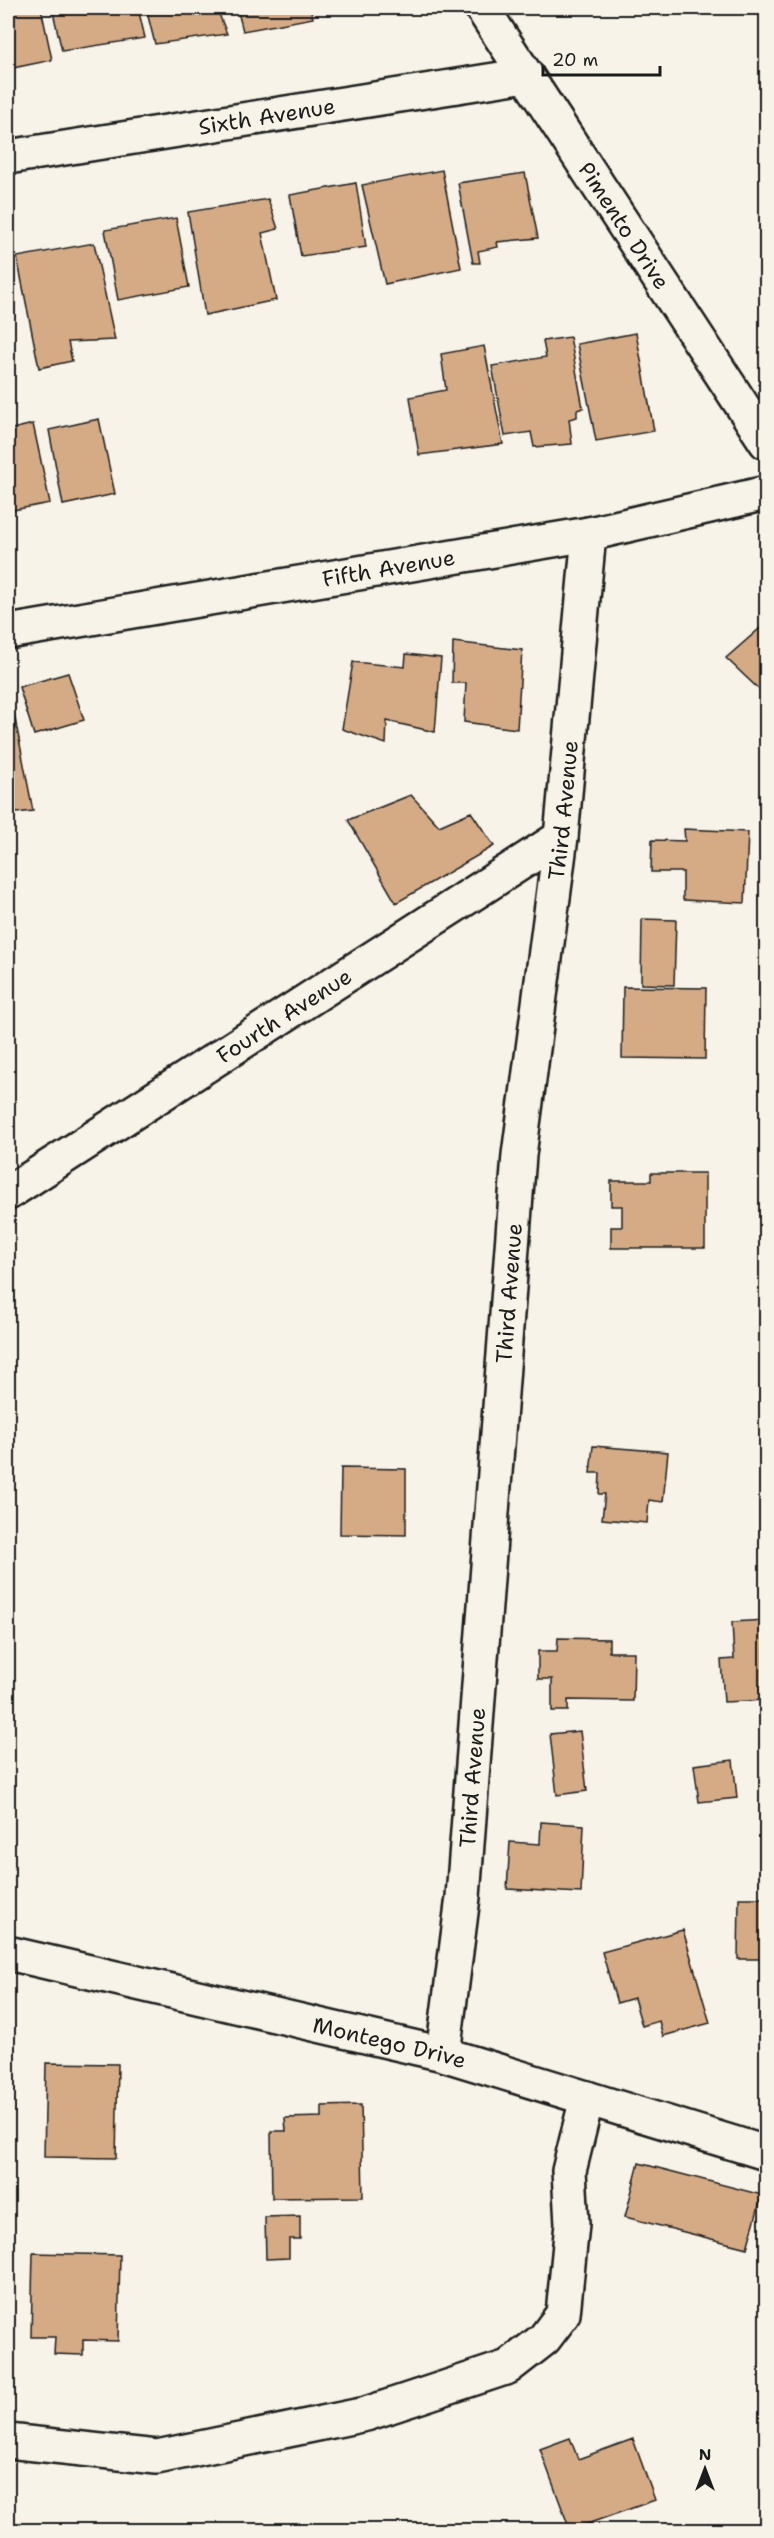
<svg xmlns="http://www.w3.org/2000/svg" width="774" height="2538" viewBox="0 0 774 2538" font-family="'Shantell Sans',sans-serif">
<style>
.building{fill:#d5ab86;stroke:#1c1c1c;stroke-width:1.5}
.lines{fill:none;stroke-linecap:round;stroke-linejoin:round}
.street-casing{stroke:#1c1c1c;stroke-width:38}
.street{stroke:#f7f3e8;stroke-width:33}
.labels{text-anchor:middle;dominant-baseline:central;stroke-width:5;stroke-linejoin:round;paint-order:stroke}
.street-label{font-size:22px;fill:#1c1c1c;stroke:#f7f3e8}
</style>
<rect width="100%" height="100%" fill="#f7f3e8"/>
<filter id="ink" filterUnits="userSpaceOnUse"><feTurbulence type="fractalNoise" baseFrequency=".0167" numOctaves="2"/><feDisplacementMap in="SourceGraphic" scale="12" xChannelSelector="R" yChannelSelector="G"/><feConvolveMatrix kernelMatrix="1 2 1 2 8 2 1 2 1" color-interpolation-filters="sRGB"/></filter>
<g filter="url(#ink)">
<path class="building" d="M8,8H41L52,60L8,69Z
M52,8H138L145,38L62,51Z
M146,8H220L217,9L227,34L155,44Z
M237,8H310L313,18L243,31Z
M442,170L461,268L385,284L362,185Z
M525,173L538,238L497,242L498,247L478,251L480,263H473L458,183Z
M356,183L366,247L301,256L290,195Z
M268,199L278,229L262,233L276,300L205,315L188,212Z
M176,218L189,287L118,300L105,230Z
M94,243L115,340L68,342L72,361L39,368L17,257Z
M636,333L654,431L596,441L577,344Z
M570,337L583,408L577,410V417L569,419L572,444L534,447L531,432L505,436L492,366L546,357L543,341Z
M484,346L503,444L419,455L410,397L446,390L441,354Z
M99,419L115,494L63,505L49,430Z
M33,424L50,503L8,511V430Z
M766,623V696L726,658Z
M453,642L522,650L517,729L464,722L466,683H452Z
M406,654L441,658L435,732L387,721L386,744L342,729L353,662L405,667Z
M68,673L84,720L34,735L19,687Z
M11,698L33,811L8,814V699Z
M411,795L439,826L471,812L494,846L396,903L348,820Z
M684,829L748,832L745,903L683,900V872H651L652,840L685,841Z
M642,919L676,920L674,985L641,984Z
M623,987L706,988L705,1059L622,1058Z
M651,1173H705V1248H611V1227H622V1206H611V1181H651Z
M760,1363H766V1423H761Z
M593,1446L668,1452L663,1502L649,1500L647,1523L602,1519L605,1494H599L600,1473H590Z
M341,1468L406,1469V1535L340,1534Z
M766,1620V1700L724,1702L721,1660L734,1659L732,1622Z
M558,1638L609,1639V1652H634L633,1701L568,1700V1711H552V1679H538V1651H557Z
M580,1731L587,1791L557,1795L550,1734Z
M733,1760L737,1798L699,1802L694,1765Z
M541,1822L584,1825L581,1893L507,1889L510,1842L540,1844Z
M739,1898H766V1959H738Z
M683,1930L710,2023L663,2036L659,2021L642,2026L634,1998L617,2003L602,1952Z
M46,2063L118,2064L116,2158L44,2157Z
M361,2105L363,2197L272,2198L271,2131H286L285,2118L322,2117V2106Z
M639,2163L762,2195L747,2248L625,2217Z
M300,2216V2239H289V2258L266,2259L265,2217Z
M33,2253L120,2255L118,2341L83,2340V2355L54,2354L55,2337H31Z
M570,2438L578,2459L633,2439L655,2500L570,2530L540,2449Z"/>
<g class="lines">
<g class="street-casing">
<g id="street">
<path id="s1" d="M482,8L766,442"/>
<path id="s2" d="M8,157L526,75"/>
<path id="s3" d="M8,632L589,534L766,493"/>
<path id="s4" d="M8,1193L561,837"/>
<path id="s5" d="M8,1953L443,2054L766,2153"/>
<path id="s6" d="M443,2054L463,1897L519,1155L561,837L589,534"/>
<path d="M8,2441L157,2457L366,2414L508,2367L544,2339L563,2314L572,2224L569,2171L587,2098"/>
</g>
</g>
<use href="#street" class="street"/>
</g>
</g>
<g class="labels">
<g class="street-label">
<text stroke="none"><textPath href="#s2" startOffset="262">Sixth Avenue</textPath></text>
<text stroke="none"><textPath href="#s1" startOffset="260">Pimento Drive</textPath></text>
<text stroke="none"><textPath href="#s3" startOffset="386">Fifth Avenue</textPath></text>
<text stroke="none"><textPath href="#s6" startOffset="1250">Third Avenue</textPath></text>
<text stroke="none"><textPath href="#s4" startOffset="328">Fourth Avenue</textPath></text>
<text stroke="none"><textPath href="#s6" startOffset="764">Third Avenue</textPath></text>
<text stroke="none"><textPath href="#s6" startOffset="278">Third Avenue</textPath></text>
<text stroke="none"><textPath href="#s5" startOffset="392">Montego Drive</textPath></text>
</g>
</g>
<rect width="774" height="2538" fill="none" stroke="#f7f3e8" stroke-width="30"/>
<rect x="15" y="15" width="744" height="2508" fill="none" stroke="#1c1c1c" stroke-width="2" filter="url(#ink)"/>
<g transform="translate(705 2469)" stroke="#f7f3e8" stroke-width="4.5" paint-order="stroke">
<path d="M0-4.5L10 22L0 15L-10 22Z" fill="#1c1c1c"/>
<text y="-9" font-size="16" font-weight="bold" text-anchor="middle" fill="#1c1c1c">N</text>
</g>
<path d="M543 66v9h117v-9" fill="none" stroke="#1c1c1c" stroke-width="3"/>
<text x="552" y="66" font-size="18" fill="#1c1c1c" stroke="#f7f3e8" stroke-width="4.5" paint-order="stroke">20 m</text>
</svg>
